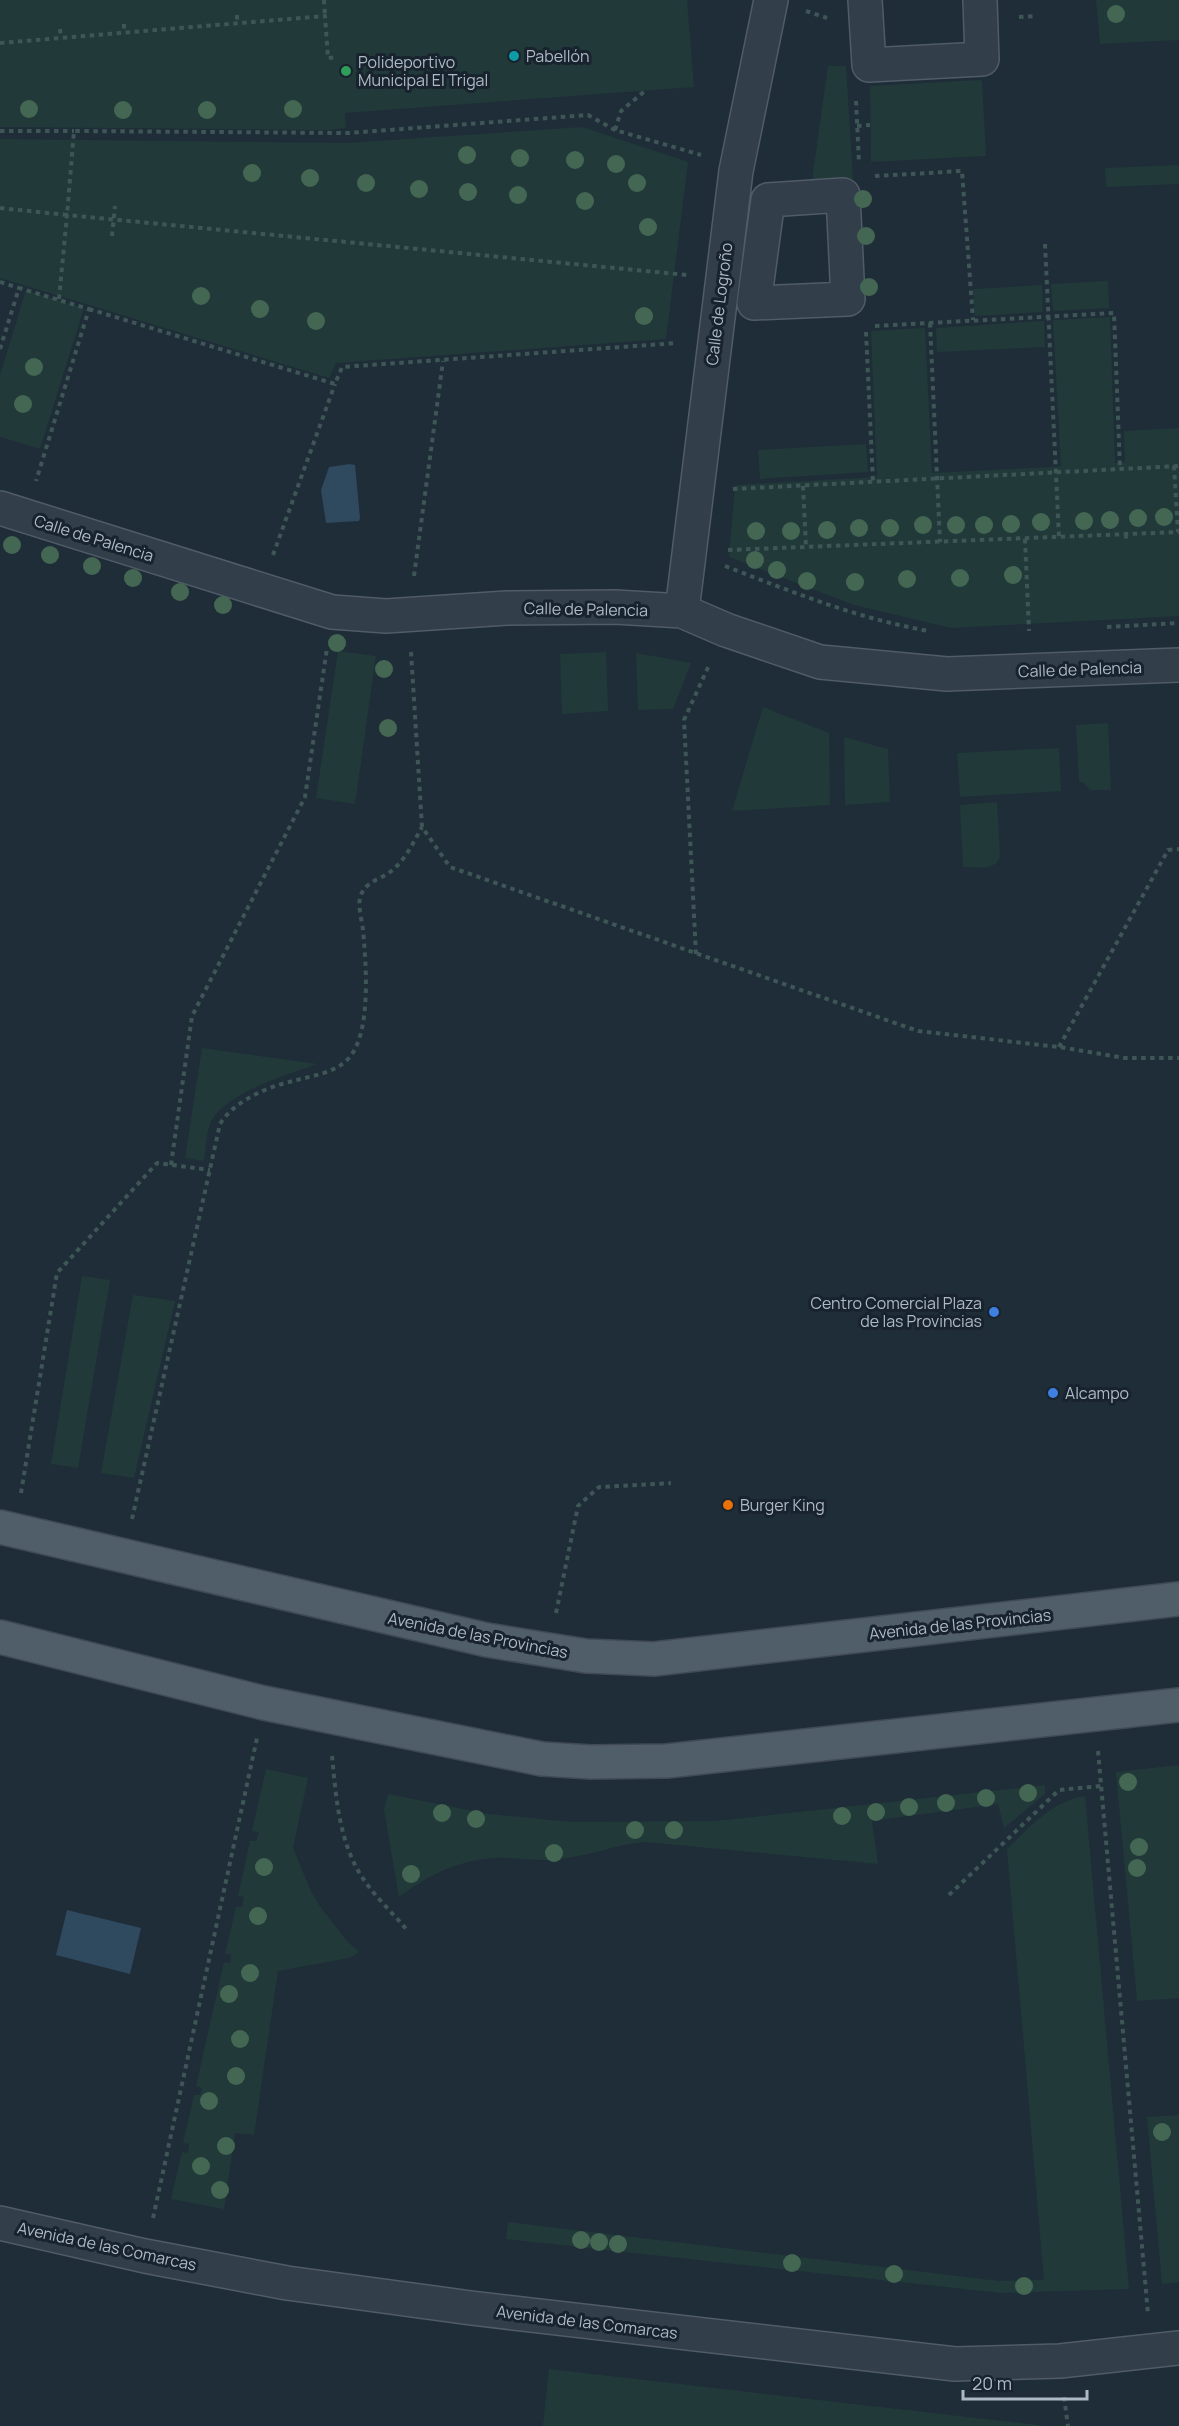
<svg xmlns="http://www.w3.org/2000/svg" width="1179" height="2426" viewBox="0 0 1179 2426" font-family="Manrope,sans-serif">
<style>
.green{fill:#213939}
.water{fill:#2f495f}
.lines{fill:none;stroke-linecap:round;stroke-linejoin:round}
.minor-casing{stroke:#505c67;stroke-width:36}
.major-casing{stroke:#3f4a55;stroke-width:36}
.path{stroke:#3e5656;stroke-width:4;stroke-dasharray:4.5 4.5;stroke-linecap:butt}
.minor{stroke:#323e49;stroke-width:33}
.major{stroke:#505e69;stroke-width:33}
.tree{fill:#446753}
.culture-dot{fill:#0f9aa8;stroke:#18232d;stroke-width:2}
.leisure-dot{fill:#2e9e5b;stroke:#18232d;stroke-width:2}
.shop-dot{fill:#3f7fe0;stroke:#18232d;stroke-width:2}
.food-dot{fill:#e8710a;stroke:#18232d;stroke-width:2}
.labels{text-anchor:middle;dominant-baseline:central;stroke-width:6;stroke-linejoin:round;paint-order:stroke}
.poi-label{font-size:16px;fill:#adb9c6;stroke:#18232d;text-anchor:start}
.street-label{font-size:16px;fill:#adb9c6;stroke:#18232d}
</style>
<rect width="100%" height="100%" fill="#1f2d38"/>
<path class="green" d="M0,0H687L694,87L345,113L346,128L328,130L0,127Z
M1096,0H1179V40L1100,44Z
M828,66H846L853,179L812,180Z
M982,80L986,156L871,162L870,86Z
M582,127L688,162L666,339L336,363L329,378L0,278V139L347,143Z
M1179,165V184L1106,187L1105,168Z
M1108,281L1109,308L1053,311L1051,284Z
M1042,285L1043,312L975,316L973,289Z
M26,290L84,308L40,449L0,437V375Z
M1110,317L1115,463L1125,462L1124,431L1179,428V616L951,628L854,605L729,557L735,485L877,477L871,331L925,328L932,473L1051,467L1061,466L1053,320Z
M1044,321L1045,347L937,352L936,328Z
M866,444L868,472L760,479L758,450Z
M338,651L376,656L355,804L316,798Z
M606,652L608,711L562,714L560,654Z
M636,653L691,663L673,709L638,710Z
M763,707L829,733L830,805L732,811Z
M1108,723L1111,790H1090L1083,782H1079L1076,725Z
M844,737L888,749L890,802L845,805Z
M1059,748L1061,791L960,797L957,753Z
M997,802L1000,857C995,871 976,867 963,867L960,805Z
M202,1048L318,1064C289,1074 223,1093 210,1124C206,1135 206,1149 204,1161L185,1158Z
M82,1276L110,1280L78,1468L51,1464Z
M133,1295L175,1301L134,1478L101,1473Z
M1179,1765V1998L1137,2001L1116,1772Z
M266,1769L308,1778L293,1848L310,1889L319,1905L347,1941L359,1952L349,1958L278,1971L254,2135L235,2133L224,2209L171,2199L182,2152L188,2153L189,2144L183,2143L194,2095H200L202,2088L196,2086L224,1962L230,1963L231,1954H225L236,1907H242L244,1897L238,1896L250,1841H256L259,1832L252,1831Z
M1045,1785V1794L1004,1828L998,1804L872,1821L878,1864L646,1842C616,1844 590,1856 560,1859C539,1862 517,1857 496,1858C459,1860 428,1875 399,1897L384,1810L388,1794L489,1814L571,1822L716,1821Z
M1085,1796L1129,2289L1001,2293L506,2239L508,2222L999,2281L1044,2280L1007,1849C1031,1826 1052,1801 1085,1796Z
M1179,2115V2282L1162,2284L1147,2117Z
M549,2369L1046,2426H543Z"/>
<path class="water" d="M350,464L355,465L360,518L359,521L326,523L321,490L329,467Z
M67,1910L141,1928L130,1974L56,1955Z"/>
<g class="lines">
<g class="minor-casing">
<path id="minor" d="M865,0L869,65L982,59L980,0
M843,195L848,299L754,303L768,200Z
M0,508L332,612L386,616L507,608L615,607L682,611L726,630L820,662L947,674L1179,665
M682,611L736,171L771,0
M0,2223L145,2256L287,2283L471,2308L955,2364L1060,2361L1179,2348"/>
</g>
<g class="major-casing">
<path id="major" d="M0,1527L487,1640L586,1656L654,1659L1179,1599
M0,1637L264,1703L542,1759L591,1762L667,1761L1179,1705"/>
</g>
<path class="path" d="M324,0L325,16
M806,11L827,18
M237,15V24
M1019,17L1036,16
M124,24V33
M60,29L61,38
M0,43L325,16L328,58L337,57
M856,101L859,163
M857,126L870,125
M615,130L621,111L646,90
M0,131H74
M875,176L962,171L973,320
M0,208L67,215L74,131L349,133L588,115L615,130L701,155
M112,236L115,206
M1045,244L1059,537
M0,282L19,288
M59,299L67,215L687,275
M89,309L335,384L342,367L677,343
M930,323L940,542
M875,326L1114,313L1120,469
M866,332L873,482
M0,349L19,288L89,309L36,481
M1174,466L1178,532
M803,486L806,547
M733,489L1179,466
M1126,534V543
M1025,539L1029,631
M728,550L1179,532
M273,555L335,384
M725,566C792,592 859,619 929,631
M414,576L443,361
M1107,627L1179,623
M411,652L422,827L450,867L918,1031L1059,1047L1125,1058H1179
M696,954L684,720L710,663
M1059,1047L1168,850L1179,849
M171,1165L192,1016L305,797L327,648
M21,1493L57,1273L157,1163L210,1170
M132,1519L220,1124C234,1101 267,1087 293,1081C311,1076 335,1073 348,1059C372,1034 366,963 363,930C362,921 358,907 360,898C364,882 379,880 390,872C405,861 413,843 422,827
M556,1613L578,1506L599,1487L671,1483
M1098,1751L1148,2314
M332,1756C336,1797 339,1842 362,1877C374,1896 393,1913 407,1930
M949,1895L1059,1790L1101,1786
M153,2218L257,1738
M1064,2397L1068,2426"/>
<use href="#minor" class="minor"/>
<use href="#major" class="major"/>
</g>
<g class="tree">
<circle cx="1116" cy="14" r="9"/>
<circle cx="29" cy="109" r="9"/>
<circle cx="293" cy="109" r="9"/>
<circle cx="123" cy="110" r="9"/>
<circle cx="207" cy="110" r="9"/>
<circle cx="467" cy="155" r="9"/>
<circle cx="520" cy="158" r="9"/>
<circle cx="575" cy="160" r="9"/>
<circle cx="616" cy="164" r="9"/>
<circle cx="252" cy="173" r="9"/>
<circle cx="310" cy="178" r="9"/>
<circle cx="366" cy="183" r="9"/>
<circle cx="637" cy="183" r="9"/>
<circle cx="419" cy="189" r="9"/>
<circle cx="468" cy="192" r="9"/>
<circle cx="518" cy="195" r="9"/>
<circle cx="863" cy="199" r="9"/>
<circle cx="585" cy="201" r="9"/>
<circle cx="648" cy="227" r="9"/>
<circle cx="866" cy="236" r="9"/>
<circle cx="869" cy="287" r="9"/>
<circle cx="201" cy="296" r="9"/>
<circle cx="260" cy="309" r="9"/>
<circle cx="644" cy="316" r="9"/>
<circle cx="316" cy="321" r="9"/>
<circle cx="34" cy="367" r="9"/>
<circle cx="23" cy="404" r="9"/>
<circle cx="1164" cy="517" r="9"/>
<circle cx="1138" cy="518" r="9"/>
<circle cx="1110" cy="520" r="9"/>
<circle cx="1084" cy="521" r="9"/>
<circle cx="1041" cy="522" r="9"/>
<circle cx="1011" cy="524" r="9"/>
<circle cx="923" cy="525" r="9"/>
<circle cx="956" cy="525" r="9"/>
<circle cx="984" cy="525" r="9"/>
<circle cx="859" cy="528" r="9"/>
<circle cx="890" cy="528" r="9"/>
<circle cx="827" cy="530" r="9"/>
<circle cx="756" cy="531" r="9"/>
<circle cx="791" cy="531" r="9"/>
<circle cx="12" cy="545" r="9"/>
<circle cx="50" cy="555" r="9"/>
<circle cx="755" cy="560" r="9"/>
<circle cx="92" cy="566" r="9"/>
<circle cx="777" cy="570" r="9"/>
<circle cx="1013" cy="575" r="9"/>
<circle cx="133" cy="578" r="9"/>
<circle cx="960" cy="578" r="9"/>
<circle cx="907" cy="579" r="9"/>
<circle cx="807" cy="581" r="9"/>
<circle cx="855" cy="582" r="9"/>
<circle cx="180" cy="592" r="9"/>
<circle cx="223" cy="605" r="9"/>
<circle cx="337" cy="643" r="9"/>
<circle cx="384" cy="669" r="9"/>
<circle cx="388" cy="728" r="9"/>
<circle cx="1128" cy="1782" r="9"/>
<circle cx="1028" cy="1793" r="9"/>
<circle cx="986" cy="1798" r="9"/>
<circle cx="946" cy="1803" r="9"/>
<circle cx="909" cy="1807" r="9"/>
<circle cx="876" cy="1812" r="9"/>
<circle cx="442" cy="1813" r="9"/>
<circle cx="842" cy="1816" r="9"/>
<circle cx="476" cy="1819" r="9"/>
<circle cx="635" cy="1830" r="9"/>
<circle cx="674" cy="1830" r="9"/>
<circle cx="1139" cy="1847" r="9"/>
<circle cx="554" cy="1853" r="9"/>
<circle cx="264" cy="1867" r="9"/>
<circle cx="1137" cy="1868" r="9"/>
<circle cx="411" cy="1874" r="9"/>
<circle cx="258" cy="1916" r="9"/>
<circle cx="250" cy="1973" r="9"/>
<circle cx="229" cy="1994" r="9"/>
<circle cx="240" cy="2039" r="9"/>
<circle cx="236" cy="2076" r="9"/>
<circle cx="209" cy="2101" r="9"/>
<circle cx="1162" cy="2132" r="9"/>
<circle cx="226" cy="2146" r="9"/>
<circle cx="201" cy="2166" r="9"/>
<circle cx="220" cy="2190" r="9"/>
<circle cx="581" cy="2240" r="9"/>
<circle cx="599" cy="2242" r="9"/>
<circle cx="618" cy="2244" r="9"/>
<circle cx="792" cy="2263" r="9"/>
<circle cx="894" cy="2274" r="9"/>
<circle cx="1024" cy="2286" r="9"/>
</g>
<circle class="culture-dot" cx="514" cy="56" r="6"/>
<circle class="leisure-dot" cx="346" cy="71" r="6"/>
<g class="shop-dot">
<circle cx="994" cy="1312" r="6"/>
<circle cx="1053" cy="1393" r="6"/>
</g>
<circle class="food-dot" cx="728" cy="1505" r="6"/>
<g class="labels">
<g class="poi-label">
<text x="526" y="56">Pabellón</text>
<text x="358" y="62">Polideportivo<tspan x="358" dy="18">Municipal El Trigal</tspan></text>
<text x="982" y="1303" text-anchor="end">Centro Comercial Plaza<tspan x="982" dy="18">de las Provincias</tspan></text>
<text x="1065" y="1393">Alcampo</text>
<text x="740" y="1505">Burger King</text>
</g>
<g class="street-label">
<text transform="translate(719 304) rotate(-83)">Calle de Logroño</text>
<text transform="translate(94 538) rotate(17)">Calle de Palencia</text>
<text transform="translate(586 609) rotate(1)">Calle de Palencia</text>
<text transform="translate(1080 669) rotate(-2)">Calle de Palencia</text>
<text transform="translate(960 1624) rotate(-6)">Avenida de las Provincias</text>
<text transform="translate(478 1635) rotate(11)">Avenida de las Provincias</text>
<text transform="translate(107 2246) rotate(12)">Avenida de las Comarcas</text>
<text transform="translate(587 2322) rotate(7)">Avenida de las Comarcas</text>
</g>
</g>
<path d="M963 2390v9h124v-9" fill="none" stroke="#adb9c6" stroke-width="3"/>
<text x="972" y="2390" font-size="18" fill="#adb9c6" stroke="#18232d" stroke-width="4.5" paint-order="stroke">20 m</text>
</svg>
